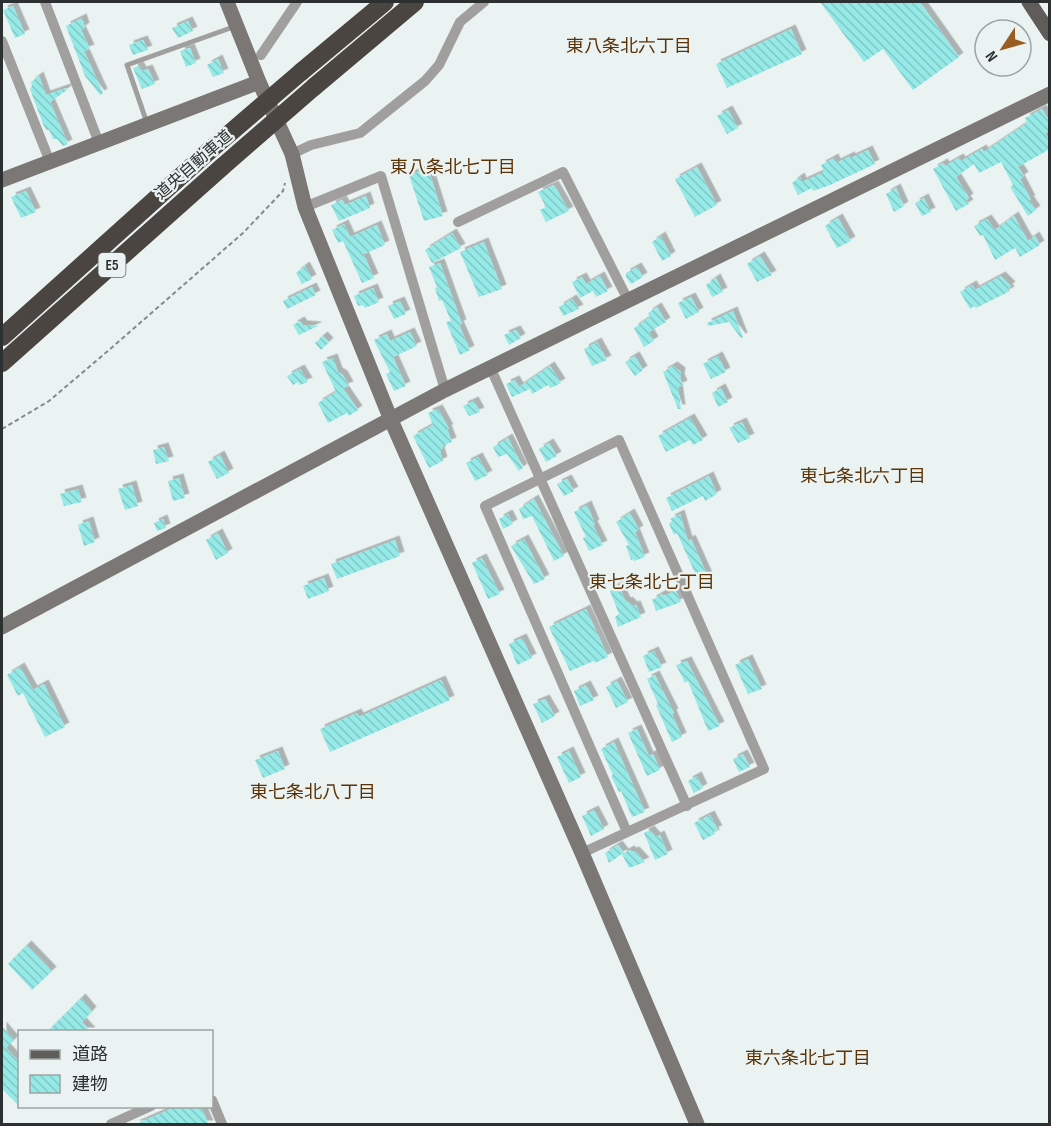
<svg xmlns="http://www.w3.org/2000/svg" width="1051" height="1126" viewBox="0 0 1051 1126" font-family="'Sofia Sans Condensed','Noto Sans JP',sans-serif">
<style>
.building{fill:url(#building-back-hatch);filter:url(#shadow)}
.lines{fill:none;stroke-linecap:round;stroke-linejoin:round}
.path{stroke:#848a8a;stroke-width:2;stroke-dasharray:4.5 3;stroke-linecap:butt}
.lane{stroke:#a19f9d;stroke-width:5}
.street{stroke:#a19f9d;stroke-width:10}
.secondary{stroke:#7b7775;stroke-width:15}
.primary{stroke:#605c59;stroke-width:15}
.highway{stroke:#4a4541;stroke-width:18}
.highway-bridge{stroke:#4a4541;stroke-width:18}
.labels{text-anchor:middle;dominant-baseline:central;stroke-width:4.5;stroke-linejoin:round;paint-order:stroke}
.shield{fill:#eaf2f2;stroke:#666a6a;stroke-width:1.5}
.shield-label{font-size:15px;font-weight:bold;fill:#2d3030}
.street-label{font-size:16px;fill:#2d3030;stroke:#eaf2f2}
.neighbourhood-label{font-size:18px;fill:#5c3307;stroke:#eaf2f2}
</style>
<defs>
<pattern id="building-back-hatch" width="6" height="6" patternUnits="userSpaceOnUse" patternTransform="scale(1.5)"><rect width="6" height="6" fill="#95eae7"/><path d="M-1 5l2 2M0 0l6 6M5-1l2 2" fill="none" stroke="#81c9c6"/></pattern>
<filter id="shadow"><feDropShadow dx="4.5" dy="-4.5" stdDeviation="0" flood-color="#0004"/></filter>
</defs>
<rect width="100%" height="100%" fill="#eaf2f2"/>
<path class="building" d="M820,2H920L959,57L913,90L883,49L864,62Z
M13,6L25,34L15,38L3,10Z
M82,18L85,27L81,30L90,49L84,51L103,93L100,95L85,76L66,26Z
M188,21L193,31L178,38L172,28Z
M791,29L802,54L727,88L716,64Z
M143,40L148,50L133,55L129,45Z
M190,48L196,63L186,67L180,51Z
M218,59L224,73L213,77L207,65Z
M139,66L142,71L148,69L155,84L142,89L133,68Z
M39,76L46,95L66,88L67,90L50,102L68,144L63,146L57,139H53L49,130H46L43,124L30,89L32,86L31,82Z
M1042,109L1050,122V131L1045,133L1050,141V149L1018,167L1024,176L1020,179L1031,200H1029L1036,210L1028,216L1010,187L1013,185L1001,162L979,173L974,164L956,177L969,198L966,200L969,204L956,211L933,169L943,163L945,166L959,158L961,161L982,149L984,152L1027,123L1025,118Z
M728,110L738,128L727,134L717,116Z
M868,150L875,164L830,185L813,191L812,188L798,195L792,183L800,177L802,182L824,172L821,165L834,158L836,163L850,156L851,158Z
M697,167L717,205L695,217L675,179Z
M428,168L443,216L424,221L409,175Z
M554,185L569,211L546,222L540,210L546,207L538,192Z
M896,188L904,206L894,212L886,194Z
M26,191L36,212L21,218L11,197Z
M366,196L370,208L339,221L331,205L342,200L345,205Z
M924,198L931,212L922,216L915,203Z
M1014,216L1028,241L1035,236L1040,245L1020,257L1015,248L995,260L983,235L980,236L974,226L987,219L995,230Z
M838,218L851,241L837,248L825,226Z
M344,224L350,237L377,225L385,245L364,254V255L374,278L362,283L343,241L338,243L332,230Z
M452,233L461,248L432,263L425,250Z
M661,236L671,256L662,261L652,242Z
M484,242L502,289L479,297L460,252Z
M760,256L772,275L757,282L747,264Z
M440,263L462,324L459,325L470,350L460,355L446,322L451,321L442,300L439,301L435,288L437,287L429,267Z
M305,266L312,279L302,284L296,273Z
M637,267L643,277L631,284L626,277V273Z
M600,276L608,291L596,297L593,291L580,298L572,282L582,277L586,284Z
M1001,276L1011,286L1008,288L1010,291L976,308L974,306L970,309L960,292L972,285L975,290Z
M716,278L723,292L712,297L706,285Z
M312,287L316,295L287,309L283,301Z
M373,288L379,302L365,308L363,305L358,306L354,296Z
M691,297L699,312L686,319L678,303Z
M572,299L579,309L563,316L559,307Z
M400,301L406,314L394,319L388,306Z
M657,307L666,322L649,332L654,341L644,347L634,328L650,317L648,313Z
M733,311L743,337L741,338L729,322L708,326L707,323Z
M300,321L303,325L318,326L299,335L293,325Z
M516,330L521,338L509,345L504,335Z
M410,332L417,346L393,357L406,386L394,391L386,374L390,372L374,340L387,334L390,341Z
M323,336L329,342L321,350L315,343Z
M597,342L607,360L592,366L584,349Z
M635,356L643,370L635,376L625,362Z
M718,356L726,372L711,379L703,364Z
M333,358L338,372L343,375L349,386L343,388L358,410L349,416L347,413L328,423L318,403L336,392L322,362Z
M550,366L561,383L551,388L548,385L532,394L530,389L512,397L506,384L515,380L519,387Z
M673,366L681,372L680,378L683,385L678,387L681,409H678L663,372Z
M300,369L308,382L300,385L298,382L293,385L287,376Z
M721,388L728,402L718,407L712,393Z
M474,401L480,412L469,416L463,406Z
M438,409L449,429H447L452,442L444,445L440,452L443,461L429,468L413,436L433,425L428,413Z
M690,418L703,440L693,445L690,440L666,452L658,436Z
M742,422L750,438L738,443L729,428Z
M508,438L523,468L519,471L507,454L498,457L493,447Z
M549,443L557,456L546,462L539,449Z
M164,447L169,461L156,464L153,450Z
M220,455L229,473L217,479L208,462Z
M478,457L488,475L475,481L466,463Z
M709,476L717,494L705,501L703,496L672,511L666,498Z
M179,478L185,498L173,501L168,481Z
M567,479L574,491L564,496L557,484Z
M132,485L138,506L125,510L118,489Z
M78,489L82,502L64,506L60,494Z
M534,499L564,556L554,561L532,516L523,519L519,509Z
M587,505L595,524L593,525L603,545L589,551L583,538L586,537L574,512Z
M630,513L639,530L635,532L645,557L634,561L633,559L631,560L626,546L629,545L616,522Z
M508,514L513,524L503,529L499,519Z
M680,514L688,541L691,539L708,577L699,582L677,533L674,535L669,524L672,521L670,519Z
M163,519L166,528L157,531L154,523Z
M89,521L95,542L84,546L78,525Z
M218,533L228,553L216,560L206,540Z
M524,539L545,579L534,584L511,546Z
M395,540L400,556L337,579L331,564Z
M482,558L500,594L488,599L472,563Z
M324,578L329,591L308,599L303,586Z
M618,585L626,602L628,601L633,606L636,605L641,617L618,627L615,617L619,614L610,591Z
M676,591L681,602L656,611L652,600L662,594L663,596Z
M586,609L608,657L595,663L594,661L570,671L549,627Z
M522,638L532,658L517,665L509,644Z
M654,651L662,667L649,672L643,656Z
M748,659L762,689L748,694L735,665Z
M687,661L718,722L720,726L708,731L688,681L685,683L676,665Z
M20,667L33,690L44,684L65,727L45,737L23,693L18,696L7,675Z
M655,675L674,713L672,714L682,737L672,742L656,705L658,704L647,679Z
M441,680L450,700L330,752L320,729L357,713L359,717Z
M617,681L628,702L616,708L606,687Z
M586,685L594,700L580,706L574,691Z
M545,699L555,716L542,723L533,704Z
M637,729L649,756L653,754L660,770L647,776L628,733Z
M614,742L645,812L632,817L621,791L619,792L611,776L613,775L601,749Z
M278,751L285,769L263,778L255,760Z
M569,751L581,777L569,783L557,757Z
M743,754L750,767L739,772L733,759Z
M697,776L703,788L694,793L688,781Z
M594,810L604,829L591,836L582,816Z
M710,815L718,830L714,831L715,834L703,840L694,823Z
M650,830L656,837L660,835L668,854L655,860L644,833Z
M618,845L624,853L630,850L632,852L635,851L645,862L629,868L622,854L609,863L605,853Z
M27,945L52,971L32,990L8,964Z
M81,998L92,1011L82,1022L91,1032H47Z
M2,1026L14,1040L6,1048L20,1063V1107L2,1089Z
M175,1107H201L209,1125H134Z"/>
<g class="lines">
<path class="path" d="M2,429L49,401L109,350L243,233L283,191L285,183"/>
<path class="lane" d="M147,123L127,65L236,26"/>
<path class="street" d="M45,2L99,143
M2,41L50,162
M261,55L297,2
M292,154L311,145L360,133L425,81L439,65L460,22L484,2
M305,207L381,176L445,390
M458,222L563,172L628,300
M491,369L687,806
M582,853L764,769L619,440L485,506L627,832
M212,1100L222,1124
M111,1124L151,1106"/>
<path class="secondary" d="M227,2L259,82L292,154L305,207L391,420L582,853L697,1124
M2,180L259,82
M2,627L445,390L1050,94"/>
<path class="primary" d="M1029,2L1050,34"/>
<path class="highway" d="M301,72L385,2
M314,87L415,2
M2,337L209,151
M2,363L222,167"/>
<path class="highway-bridge" d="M209,151L301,72
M222,167L314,87"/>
</g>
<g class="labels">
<rect class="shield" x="98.5" y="253" width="27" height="24" rx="4.5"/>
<g class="shield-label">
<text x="112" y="265">E5</text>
</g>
<g class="street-label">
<text transform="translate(194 165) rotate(-41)">道央自動車道</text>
</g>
<g class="neighbourhood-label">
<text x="629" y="46">東八条北六丁目</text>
<text x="453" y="167">東八条北七丁目</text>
<text x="863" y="476">東七条北六丁目</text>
<text x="652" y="582">東七条北七丁目</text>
<text x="313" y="792">東七条北八丁目</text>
<text x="808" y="1058">東六条北七丁目</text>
</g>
</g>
<rect width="1051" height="1126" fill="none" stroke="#2d3030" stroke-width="6"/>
<rect x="18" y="1030" width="195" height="78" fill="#eaf2f2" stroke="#9ea4a4" stroke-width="1.5"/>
<rect x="30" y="1050" width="30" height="9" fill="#605c59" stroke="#9ea4a4" stroke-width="1.5"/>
<text x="72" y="1060" font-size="18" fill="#2d3030">道路</text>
<rect x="30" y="1075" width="30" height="18" fill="url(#building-back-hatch)" stroke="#9ea4a4" stroke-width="1.5"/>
<text x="72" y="1090" font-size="18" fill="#2d3030">建物</text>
<g transform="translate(1003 48) rotate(234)"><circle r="28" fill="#eaf2f2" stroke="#9ea4a4" stroke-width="1.5"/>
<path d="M0-4.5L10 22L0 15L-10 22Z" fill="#995c21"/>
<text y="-9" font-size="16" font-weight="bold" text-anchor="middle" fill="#2d3030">N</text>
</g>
</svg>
